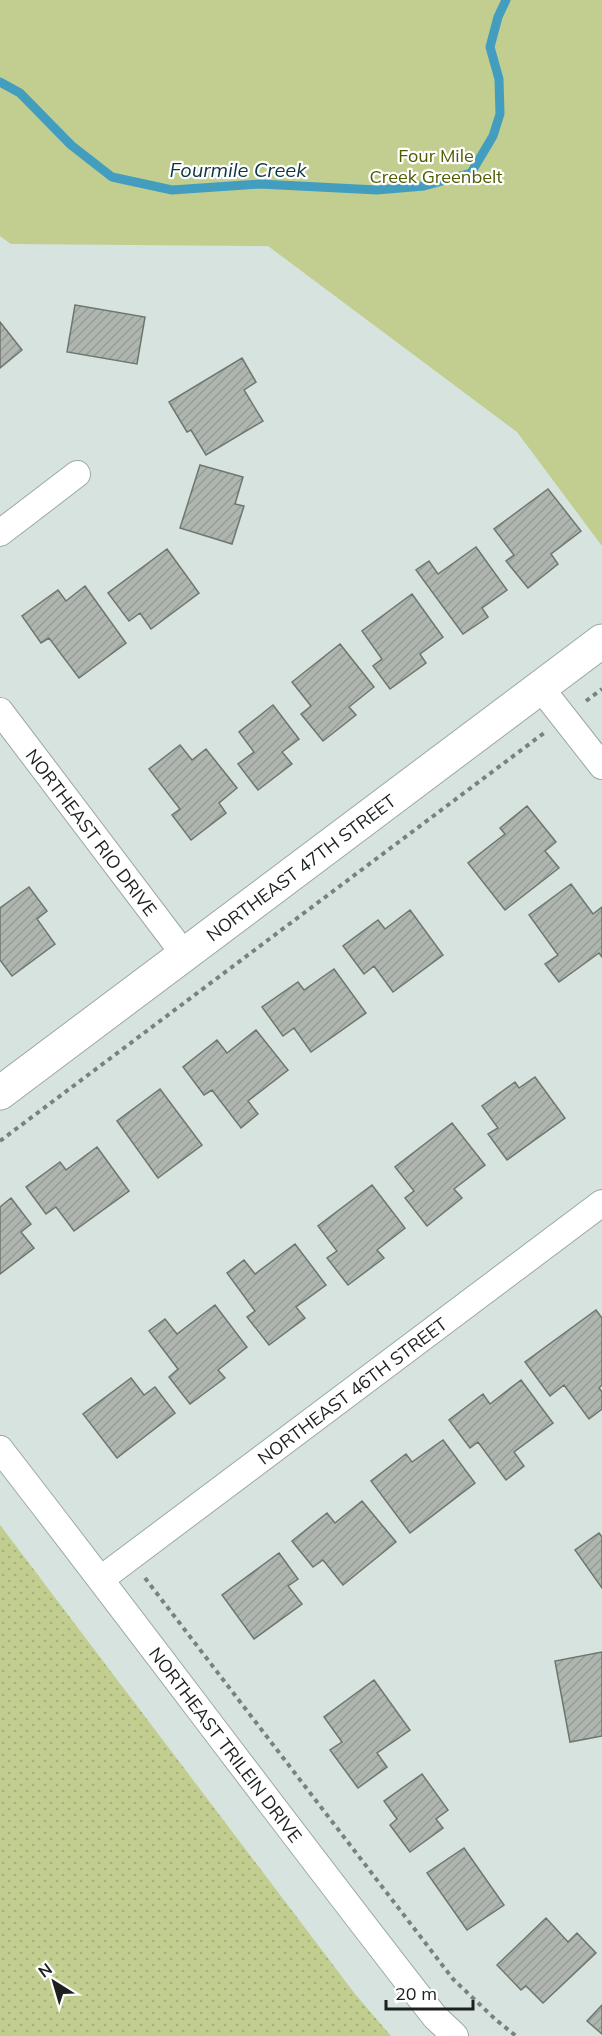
<svg xmlns="http://www.w3.org/2000/svg" width="602" height="2036" viewBox="0 0 602 2036" font-family="Mulish,sans-serif">
<style>
.grass{fill:url(#grass-dots)}
.park{fill:#c1ce8f}
.lines{fill:none;stroke-linecap:round;stroke-linejoin:round}
.stream{stroke:#439dbe;stroke-width:9}
.building{fill:url(#building-hatch);stroke:#6f766f;stroke-width:1.5}
.street-casing{stroke:#9da8a4;stroke-width:28}
.secondary-casing{stroke:#9da8a4;stroke-width:35}
.path{stroke:#7a827f;stroke-width:4;stroke-dasharray:4.5 4.5;stroke-linecap:butt}
.street{stroke:#fff;stroke-width:26}
.secondary{stroke:#fff;stroke-width:33}
.labels{text-anchor:middle;dominant-baseline:central;stroke-width:4.5;stroke-linejoin:round;paint-order:stroke}
.park-label{font-size:18px;fill:#505b02;stroke:#fff}
.street-label{font-size:18px;fill:#1c201f;stroke:#fff}
.water-label{font-size:20px;font-style:italic;fill:#0d3645;stroke:#fff}
</style>
<defs>
<pattern id="grass-dots" width="8" height="8" patternUnits="userSpaceOnUse" patternTransform="scale(1.5)"><rect width="8" height="8" fill="#c1ce8f"/><path d="M2 2h.1M6 6h.1" fill="none" stroke="#a5b17b" stroke-width="1.8" stroke-linecap="round"/></pattern>
<pattern id="building-hatch" width="6" height="6" patternUnits="userSpaceOnUse" patternTransform="scale(1.5)"><rect width="6" height="6" fill="#afb6af"/><path d="M-1 1l2-2M0 6l6-6M5 7l2-2" fill="none" stroke="#969c96"/></pattern>
</defs>
<rect width="100%" height="100%" fill="#d7e3de"/>
<path class="grass" d="M0,1525L355,1994L391,2036H0Z"/>
<path class="park" d="M0,0H602V546L517,432L268,246L11,244L0,236Z"/>
<g class="lines">
<path class="stream" d="M0,82L20,93L71,145L112,177L172,190L260,184L377,190L424,186L471,173L493,136L500,114L499,79L490,47L498,17L506,0"/>
</g>
<path class="building" d="M75,305L145,317L137,364L67,352Z
M0,322L22,350L0,368Z
M242,358L256,382L244,390L263,421L206,455L191,430L187,432L169,402Z
M200,465L243,477L235,504L244,506L232,544L180,528Z
M548,489L581,531L551,554L558,564L528,588L506,561L514,555L494,529Z
M476,547L507,590L482,608L488,617L463,634L416,570L429,561L438,574Z
M167,549L199,593L151,629L140,613L129,621L108,593Z
M85,586L126,643L79,678L49,638L41,643L22,616L58,590L66,601Z
M412,594L443,637L420,654L426,663L390,689L373,666L382,659L362,631Z
M340,644L374,687L349,707L356,715L323,741L301,714L311,706L292,682Z
M273,705L299,739L282,752L292,764L258,790L238,764L254,752L239,732Z
M180,745L192,760L206,749L237,788L219,803L226,813L191,840L172,815L180,809L149,769Z
M527,806L556,842L545,851L559,868L505,910L468,863L505,834L500,828Z
M571,884L593,914L602,907V957L599,953L559,982L545,964L558,955L529,915Z
M29,887L47,911L37,919L55,944L12,976L0,960V908Z
M410,910L443,955L393,992L374,966L364,974L343,946L378,920L385,929Z
M334,969L366,1013L311,1052L294,1028L283,1036L262,1007L298,982L304,990Z
M256,1030L288,1070L248,1101L258,1114L241,1128L212,1090L204,1095L183,1067L217,1040L227,1053Z
M535,1077L565,1118L507,1160L488,1134L498,1128L482,1106L515,1082L519,1088Z
M160,1089L202,1145L158,1178L117,1121Z
M452,1123L485,1165L454,1189L462,1198L427,1226L405,1198L414,1191L395,1167Z
M97,1147L129,1191L74,1231L56,1207L46,1214L26,1187L60,1162L66,1170Z
M372,1185L405,1228L377,1250L384,1258L348,1285L327,1258L337,1251L318,1226Z
M11,1198L31,1224L21,1232L34,1248L0,1274V1207Z
M295,1244L326,1285L296,1307L305,1318L269,1345L247,1317L255,1311L227,1273L244,1260L255,1274Z
M215,1305L247,1347L218,1370L225,1378L190,1404L169,1377L178,1369L149,1331L165,1319L177,1334Z
M596,1310L602,1318V1385L599,1388L602,1392V1409L589,1419L564,1385L550,1396L525,1362Z
M131,1378L144,1395L155,1387L175,1413L117,1458L83,1414Z
M521,1380L553,1423L514,1452L524,1466L506,1480L478,1442L470,1448L449,1420L483,1394L490,1404Z
M443,1440L475,1483L410,1533L371,1481L406,1454L412,1462Z
M362,1501L396,1542L343,1585L323,1560L313,1567L292,1541L327,1513L335,1523Z
M599,1533L602,1537V1588L575,1550Z
M279,1553L298,1579L288,1586L302,1604L254,1639L222,1595Z
M602,1652V1736L570,1742L555,1661Z
M374,1680L410,1730L377,1753L387,1767L358,1788L330,1750L342,1742L324,1717Z
M422,1774L448,1810L436,1819L443,1828L410,1852L390,1825L397,1819L384,1801Z
M464,1848L504,1905L467,1930L427,1873Z
M546,1918L568,1942L577,1933L596,1953L543,2003L526,1986L521,1990L497,1965Z
M602,2005V2034L587,2021Z"/>
<g class="lines">
<g class="street-casing">
<g id="street">
<path d="M0,533L77,474"/>
<path d="M540,687L602,766"/>
<path id="s1" d="M0,711L184,954"/>
<path id="s2" d="M0,1449C146,1637 288,1829 435,2017L455,2036"/>
<path id="s3" d="M101,1579L602,1203"/>
</g>
</g>
<g class="secondary-casing">
<g id="secondary">
<path id="s4" d="M0,1093L602,641"/>
</g>
</g>
<path class="path" d="M586,701L602,689
M0,1141L544,733
M145,1578L453,1979L495,2019L516,2036"/>
<use href="#street" class="street"/>
<use href="#secondary" class="secondary"/>
</g>
<g class="labels">
<g class="park-label">
<text x="436" y="155">Four Mile<tspan x="436" dy="21">Creek Greenbelt</tspan></text>
</g>
<g class="street-label">
<text stroke="none"><textPath href="#s1" startOffset="152">NORTHEAST RIO DRIVE</textPath></text>
<text stroke="none"><textPath href="#s4" startOffset="376">NORTHEAST 47TH STREET</textPath></text>
<text stroke="none"><textPath href="#s3" startOffset="314">NORTHEAST 46TH STREET</textPath></text>
<text stroke="none"><textPath href="#s2" startOffset="372">NORTHEAST TRILEIN DRIVE</textPath></text>
</g>
<g class="water-label">
<text x="238" y="169">Fourmile Creek</text>
</g>
</g>
<g transform="translate(54 1982) rotate(323)" stroke="#ffffff" stroke-width="4.5" paint-order="stroke">
<path d="M0-4.5L10 22L0 15L-10 22Z" fill="#1c201f"/>
<text y="-9" font-size="16" font-weight="bold" text-anchor="middle" fill="#1c201f">N</text>
</g>
<path d="M386 2000v9h87v-9" fill="none" stroke="#1c201f" stroke-width="3"/>
<text x="395" y="2000" font-size="18" fill="#1c201f" stroke="#ffffff" stroke-width="4.5" paint-order="stroke">20 m</text>
</svg>
